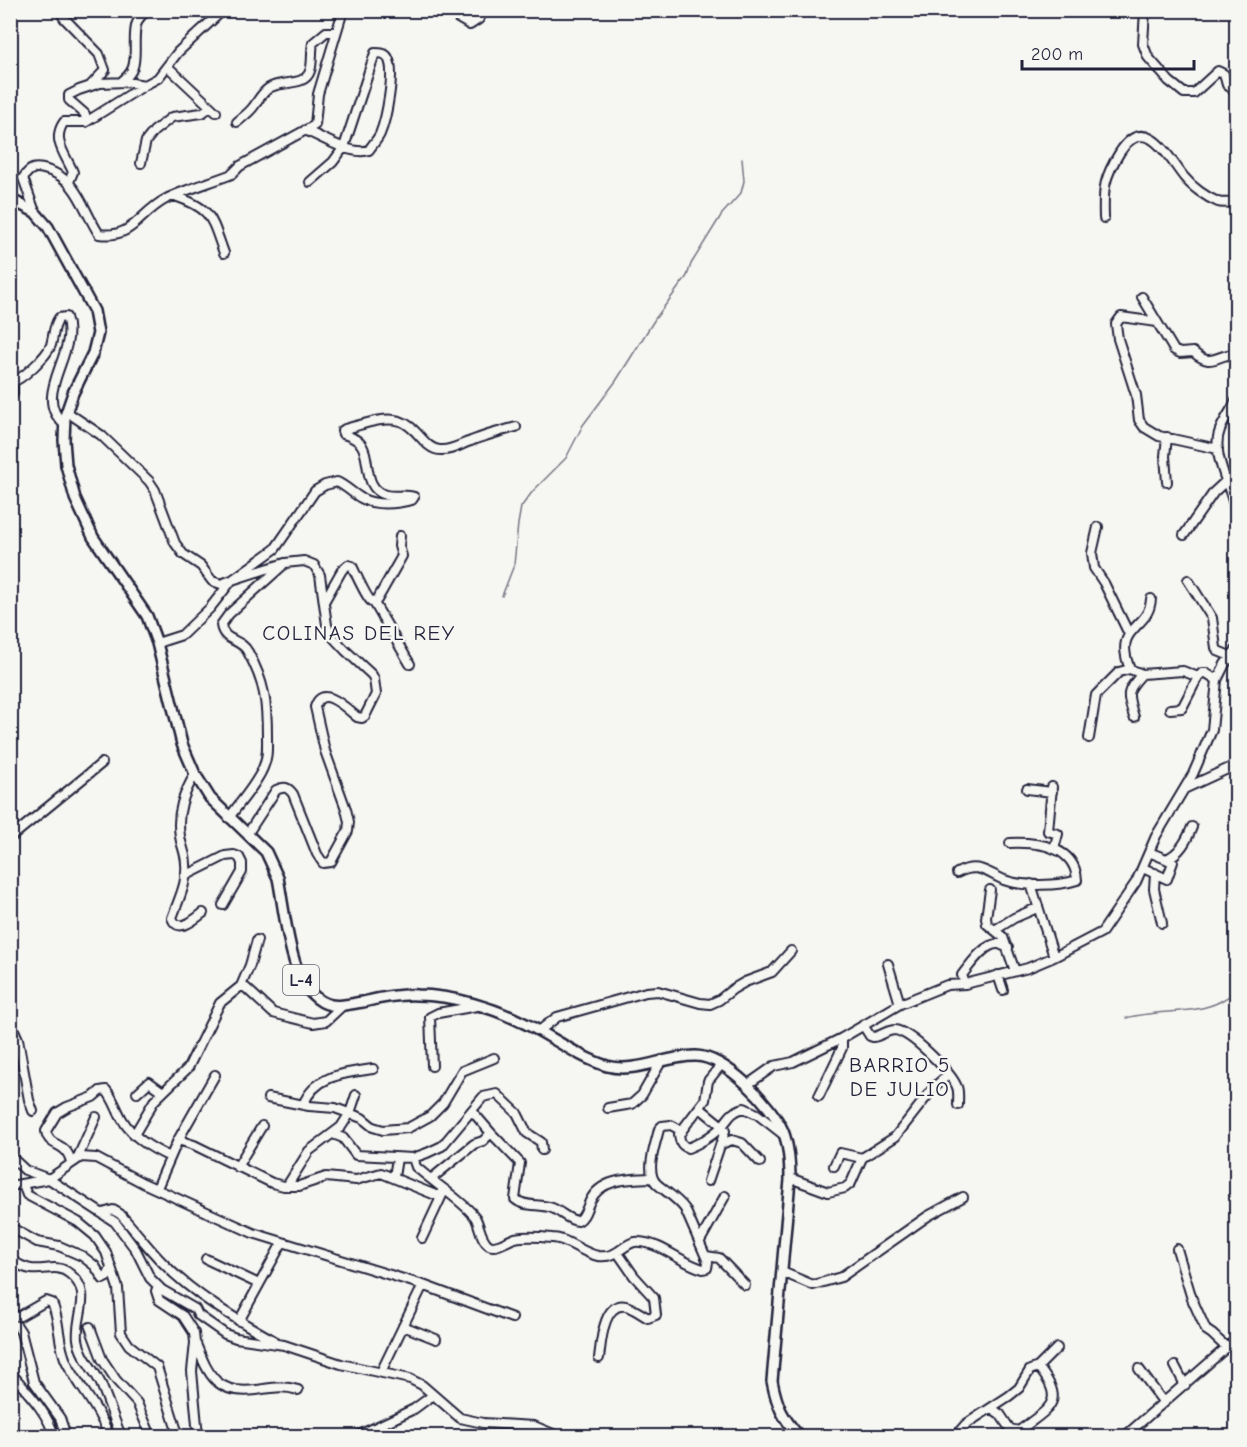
<svg xmlns="http://www.w3.org/2000/svg" width="1247" height="1447" viewBox="0 0 1247 1447" font-family="'Comic Neue',sans-serif">
<style>
.lines{fill:none;stroke-linecap:round;stroke-linejoin:round}
.stream{stroke:#757583;stroke-width:1.5}
.minor-casing{stroke:#22223b;stroke-width:12}
.major-casing{stroke:#22223b;stroke-width:14}
.minor{stroke:#f6f6f2;stroke-width:8}
.major{stroke:#f6f6f2;stroke-width:9}
.labels{text-anchor:middle;dominant-baseline:central;stroke-width:5;stroke-linejoin:round;paint-order:stroke}
.shield{fill:#f6f6f2;stroke:#626272;stroke-width:1.5}
.shield-label{font-size:18px;font-weight:bold;fill:#22223b}
.neighbourhood-label{font-size:21px;letter-spacing:1.5px;fill:#22223b;stroke:#f6f6f2}
</style>
<rect width="100%" height="100%" fill="#f6f6f2"/>
<filter id="ink" filterUnits="userSpaceOnUse"><feTurbulence type="fractalNoise" baseFrequency=".0167" numOctaves="2"/><feDisplacementMap in="SourceGraphic" scale="12" xChannelSelector="R" yChannelSelector="G"/><feConvolveMatrix kernelMatrix="1 2 1 2 8 2 1 2 1" color-interpolation-filters="sRGB"/></filter>
<g filter="url(#ink)">
<g class="lines">
<path class="stream" d="M502,596L514,565L518,524L521,507L533,491L566,458L583,425L616,381L655,319L687,276L691,264L722,214L741,193L744,181L742,159
M1126,1018C1155,1009 1197,1015 1221,1001C1227,998 1232,994 1236,990"/>
<g class="minor-casing">
<path id="minor" d="M60,10L64,18L99,54L105,70L91,85
M454,10L458,18L470,25L479,19L481,10
M1145,10L1143,44L1148,57L1169,81L1184,93H1194L1218,71L1224,74L1227,85L1236,91
M167,66L216,112
M121,82C126,78 131,74 133,67C139,49 126,17 151,10
M86,122L145,85
M237,122C243,117 250,112 254,106C259,99 262,93 269,88C281,80 305,87 310,71C313,63 311,52 313,43L326,32H336
M305,130C321,137 352,156 369,150C372,145 378,139 380,134C386,120 396,71 388,58C386,53 380,53 375,53L344,147L333,162L310,182
M141,163L146,141L154,131L172,117L202,113L210,107
M69,182L73,172C66,155 51,140 64,122H86L85,114L69,100V95L79,90L100,83L126,82L145,85L158,78L178,52L223,10
M175,196C213,209 211,218 224,253
M35,212L23,178C30,168 35,166 47,170C78,179 83,210 99,234C133,239 139,213 166,199C184,190 212,182 232,174L240,166L315,125L318,94L342,14L345,10
M1104,218C1103,187 1104,178 1120,152C1146,112 1168,157 1184,177C1192,187 1206,197 1218,202C1223,204 1231,202 1236,202
M1142,297L1174,350L1180,353L1193,352C1213,369 1215,354 1236,354
M1157,322L1121,317L1116,324L1118,339L1136,395L1139,420L1144,427L1159,436L1218,449
M10,383C22,380 47,356 51,345C54,335 53,327 59,318L66,317C80,354 29,395 65,425
M10,398L13,394V383
M1236,401C1231,411 1224,420 1220,430C1210,454 1232,488 1236,513
M67,412L101,435L149,481L155,490L175,543L183,554L201,566L212,581L221,584L232,580L275,549L315,491L325,485L337,482C346,486 352,493 361,498C375,506 397,504 412,500L414,497C405,494 395,497 386,495C361,488 372,456 360,443C355,438 350,436 343,434L342,431L345,429C362,425 382,416 400,421C417,426 425,450 440,450C452,451 461,444 471,441C486,435 501,431 516,427
M1167,482L1165,456L1167,437
M1098,527L1092,553L1094,568L1104,583L1129,634
M1184,535L1214,492L1227,480
M1188,580L1212,618L1216,648L1218,651L1230,656
M1151,599C1149,631 1112,625 1130,669L1142,674L1183,671L1198,677L1202,673H1206L1217,680
M325,600L342,570L348,565L352,566C356,574 366,597 371,601L377,600L402,556L399,546L400,536
M373,601L410,664
M157,643L182,635L210,608L232,580L285,563L304,561L314,565L320,575L327,625L330,634L345,650L372,675L374,679L376,694L365,716L362,718L357,717C347,709 322,683 315,707L325,751L346,809L349,822L348,831L331,862L323,863L317,854L293,794C288,787 284,786 276,790L248,833
M1170,709L1182,708L1198,677
M1134,717C1127,694 1125,692 1142,674
M1089,738L1096,695L1119,672L1130,669
M195,774C184,793 176,813 180,836C181,845 186,854 186,864C188,881 178,901 172,918C178,934 194,920 203,913
M1052,787L1048,831L1058,834L1054,849
M1186,788L1236,765
M1027,789L1052,792
M229,818C240,802 256,785 263,768C268,758 267,747 267,736C267,702 265,683 248,652C241,638 223,642 221,625L229,614L282,566
M10,838L102,763
M1149,852L1166,859C1180,854 1187,840 1192,827
M1143,868L1167,879L1173,862L1166,859
M957,873C977,862 986,872 1004,880C1023,887 1059,886 1077,880C1075,846 1037,842 1010,843
M1155,873L1154,889L1162,923
M185,876L225,856L234,855L239,857L242,863V872L223,905
M1031,884L1054,957
M990,890L986,918L987,924L1003,937L1015,971
M995,930L1014,918L1037,908
M888,964L900,1004
M998,975L1003,990
M965,984L962,975C970,965 985,942 999,944C1002,945 1005,947 1008,948
M241,986L246,988L273,1013L313,1023L326,1021L342,1006
M10,1021L18,1039L29,1100L33,1111
M863,1025L870,1036L873,1037C881,1036 887,1030 895,1030C911,1032 951,1072 957,1087C959,1092 958,1099 958,1105
M539,1031L557,1017L646,992L658,991L700,1003L710,1004L719,1000L733,989L745,982L772,972L791,951
M721,1065L708,1081L705,1100L679,1134C680,1142 681,1145 688,1148C698,1144 710,1137 718,1130C730,1120 727,1113 744,1108L757,1114L784,1135
M432,1066L430,1017L438,1013L477,1006
M747,1085L774,1066L793,1062L842,1038L900,1004L947,985L965,984L1028,968L1054,957L1102,932L1136,882L1156,836L1193,774L1212,730L1217,680L1225,664L1236,650
M137,1093L149,1082L163,1092
M819,1096L842,1048V1038
M268,1098L309,1106L335,1108L362,1118L373,1127L383,1130L408,1128L430,1116L443,1103L462,1071L494,1058
M303,1105C315,1075 344,1073 373,1069
M608,1108L632,1104L642,1095L662,1060
M700,1108L722,1126L725,1131L708,1181
M472,1111L491,1133L520,1163L515,1199C525,1208 540,1203 552,1208C562,1212 567,1220 578,1221C585,1217 586,1209 590,1201C601,1178 630,1179 651,1178
M333,1134L343,1138L356,1155L413,1158L427,1153L442,1146L483,1097L497,1094L517,1113L527,1133L541,1142L542,1150
M134,1135L154,1101L188,1068L220,1003L241,986L250,965L257,940
M178,1140L194,1145L272,1183L284,1186H299L326,1177L356,1180L381,1173L438,1196L444,1190
M721,1144L732,1140L742,1143L760,1162
M10,1156L25,1170L49,1179L81,1157L96,1158L143,1183L253,1233L423,1285L512,1318
M413,1158L416,1167L422,1172C436,1184 464,1202 475,1217C480,1225 480,1239 489,1245C496,1249 508,1240 515,1238C525,1236 541,1237 552,1238C567,1238 582,1253 598,1256C620,1259 624,1240 640,1242C663,1244 681,1263 703,1269L707,1268L708,1262L685,1209C677,1198 666,1192 657,1184C644,1172 656,1144 659,1129L662,1126L671,1125L682,1131
M77,1159L96,1117
M71,1162C66,1140 49,1149 46,1131L57,1113L67,1107L93,1097L100,1091L106,1090C114,1099 116,1109 122,1119C133,1138 151,1148 170,1157
M834,1166L840,1153L862,1158
M237,1167L262,1126
M394,1177L397,1158
M790,1178L828,1192L845,1188L851,1183L862,1158L895,1137L935,1086L948,1075
M431,1179L474,1144L483,1141L491,1133
M23,1185L27,1195L78,1222L95,1236L106,1252L118,1288L121,1333L129,1345L157,1367L177,1431L176,1436
M10,1186L49,1179L115,1222L136,1250L150,1278L162,1290L195,1309L198,1315L225,1334L236,1338L284,1345L341,1364L410,1379L422,1385L460,1418L483,1423L534,1426L558,1436
M287,1186L309,1151L341,1127L350,1113L356,1095
M157,1188L178,1140L215,1075
M103,1213L113,1210L120,1214C135,1230 148,1248 163,1263C194,1295 234,1318 273,1340
M10,1227L37,1242L59,1246L82,1256L95,1266L103,1279L107,1277L111,1268
M422,1238L443,1193
M700,1241L725,1196
M1177,1249L1192,1299L1206,1330L1212,1334L1227,1348
M706,1256L719,1258L745,1285
M10,1259C17,1264 23,1268 31,1269C47,1271 57,1263 70,1274C94,1293 75,1316 78,1339C80,1356 94,1369 101,1384C108,1401 114,1419 121,1436
M206,1259L259,1284
M782,1272L813,1285L841,1277L928,1216L963,1197
M158,1286L156,1291L159,1300L183,1316L194,1333L195,1343L192,1371L198,1436
M10,1316H20L46,1301L52,1303C61,1322 57,1344 67,1363C80,1388 99,1408 109,1436
M239,1321L282,1243
M10,1324L17,1326L21,1332L34,1382L60,1418L66,1436
M403,1326L436,1339
M90,1327L102,1359L116,1380L137,1403L151,1436
M196,1344C209,1376 217,1395 256,1390C272,1388 282,1385 298,1390
M599,1358C601,1344 603,1301 626,1306C633,1308 641,1314 648,1318L656,1315L654,1298L634,1276L618,1253
M1175,1366L1185,1385
M1139,1369L1164,1403
M10,1372C27,1392 47,1411 54,1436
M381,1372L423,1285
M991,1408L1000,1414L1010,1429L1019,1431C1048,1408 1068,1403 1038,1367
M357,1436L414,1409L433,1395
M958,1436L959,1432L966,1424L1009,1396L1019,1388L1030,1370L1038,1367L1057,1348
M1125,1436L1234,1341"/>
</g>
<g class="major-casing">
<path id="major" d="M10,199L35,212L48,227L94,311L98,333L93,353L73,393L65,416L64,440L66,465L75,498L93,537L147,616L157,643L182,744L195,774L210,798L266,852L278,878C284,907 290,976 312,994C317,999 325,1004 331,1005C342,1007 353,1003 363,1002C380,998 399,994 417,995C453,995 494,1008 526,1024C553,1037 578,1057 607,1066C636,1074 667,1055 696,1056C726,1057 772,1105 783,1131C789,1146 790,1164 790,1180L772,1381C777,1406 782,1417 799,1436"/>
</g>
<use href="#minor" class="minor"/>
<use href="#major" class="major"/>
</g>
</g>
<g class="labels">
<rect class="shield" x="283" y="965" width="36" height="30" rx="4.5"/>
<g class="shield-label">
<text x="301" y="980">L-4</text>
</g>
<g class="neighbourhood-label">
<text x="359" y="633">COLINAS DEL REY</text>
<text x="900" y="1065">BARRIO 5<tspan x="900" dy="24">DE JULIO</tspan></text>
</g>
</g>
<rect width="1247" height="1447" fill="none" stroke="#f6f6f2" stroke-width="36"/>
<rect x="18" y="18" width="1211" height="1411" fill="none" stroke="#22223b" stroke-width="2" filter="url(#ink)"/>
<path d="M1022 60v9h172v-9" fill="none" stroke="#22223b" stroke-width="3"/>
<text x="1031" y="60" font-size="18" fill="#22223b" stroke="#f6f6f2" stroke-width="4.5" paint-order="stroke">200 m</text>
</svg>
